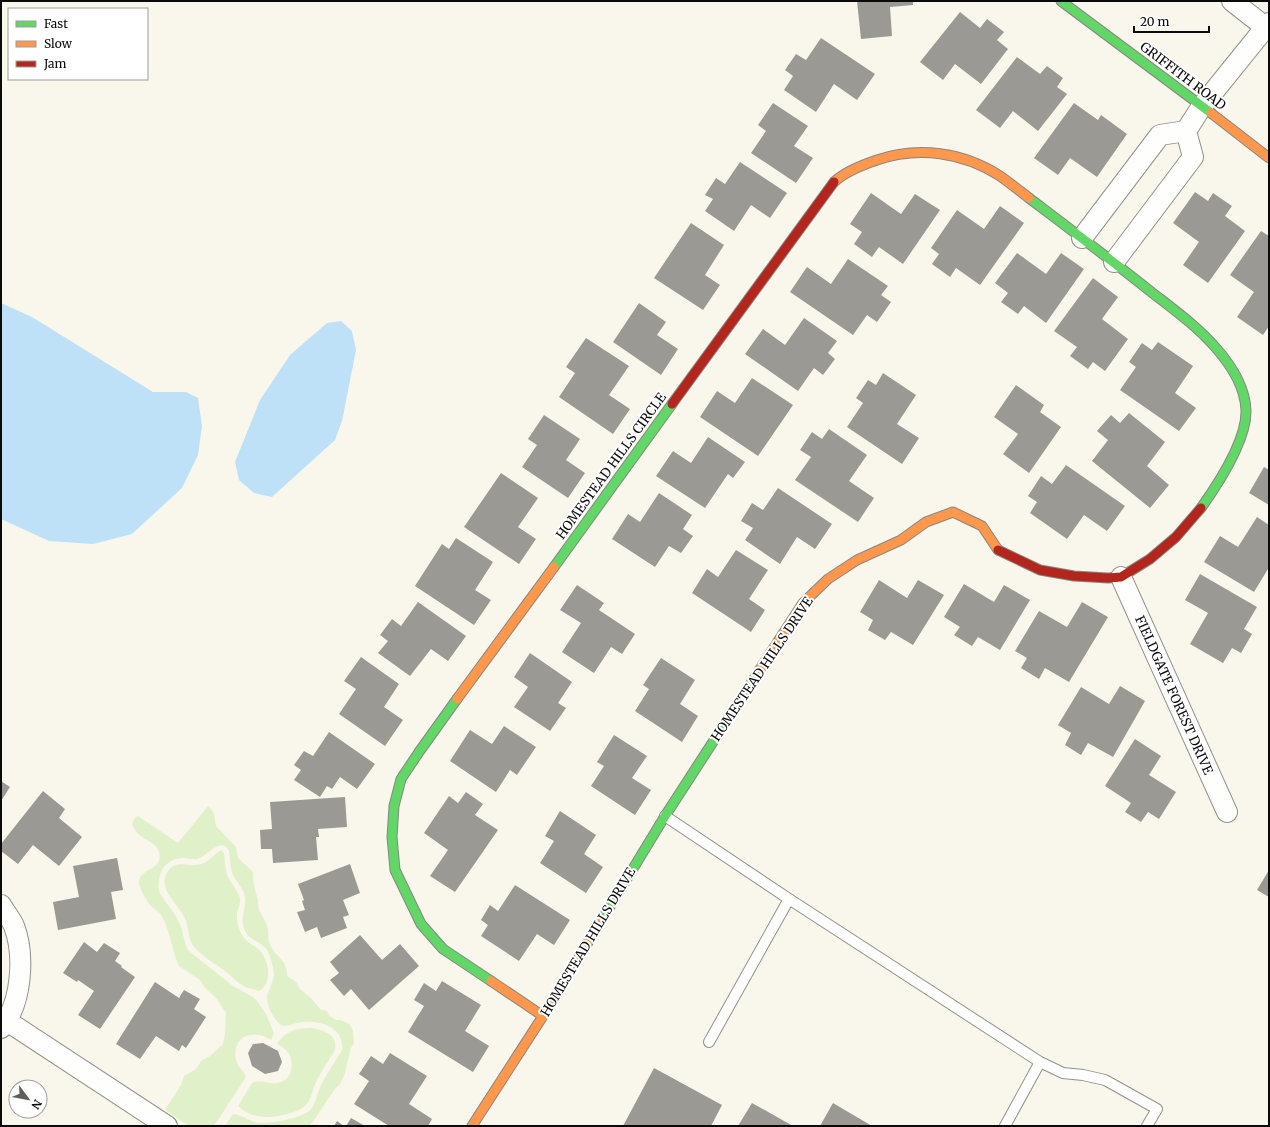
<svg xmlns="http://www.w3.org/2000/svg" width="1270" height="1127" viewBox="0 0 1270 1127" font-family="Merriweather,serif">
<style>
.green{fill:#e0f1c9}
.water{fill:#bee1f7}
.building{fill:#9b9993}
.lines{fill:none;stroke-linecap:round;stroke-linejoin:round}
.lane-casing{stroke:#92918c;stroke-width:12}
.street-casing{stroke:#92918c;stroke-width:22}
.fast-casing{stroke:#888782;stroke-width:11}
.slow-casing{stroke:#888782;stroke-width:11}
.jam-casing{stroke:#888782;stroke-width:11}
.lane{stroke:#fefefc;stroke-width:10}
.street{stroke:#fefefc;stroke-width:20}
.fast{stroke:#63d668;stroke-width:9}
.slow{stroke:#ff974d;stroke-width:9}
.jam{stroke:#b3261e;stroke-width:9}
.labels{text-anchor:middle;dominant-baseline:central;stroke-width:4;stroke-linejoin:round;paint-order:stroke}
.street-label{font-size:13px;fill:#0a0a0a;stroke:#fff}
</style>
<rect width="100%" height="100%" fill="#f9f7ec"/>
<path class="green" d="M208,806L211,809L214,814L216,826L236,847L238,858L253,872C253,882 255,890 258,900C258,903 258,906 259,909C261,916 267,921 268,929C269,934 267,939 270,944C275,957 288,960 287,976L296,982L300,989L312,999L320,1009L327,1011L330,1016L336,1020H341L349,1024L353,1030L354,1043L351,1048L344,1076L340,1084L335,1089L310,1126H225L233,1114C243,1115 250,1122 259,1123C270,1124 302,1118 310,1110C316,1104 317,1093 321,1085C327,1073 335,1062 342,1050C345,1029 322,1020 304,1022C297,1022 290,1026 283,1026C280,1025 278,1023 276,1020C270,1012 264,1000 269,990C271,985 273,981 274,975C274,970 272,963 270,957C267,942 249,942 244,929C240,917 246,909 245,899C245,890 237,883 233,875C230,868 230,858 229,851C221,836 207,856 198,859C193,860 188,858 183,858C172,858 162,865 160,876C159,880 158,887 159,891C164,902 174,911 179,922C184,932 183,942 189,951L233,986L253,997L258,1002L266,1014L274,1033L271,1040C264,1035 258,1034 250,1035C236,1037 232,1053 238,1065C240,1069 245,1072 246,1077L214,1126H189L165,1110L181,1085L184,1076L196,1069L201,1061L210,1056L223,1044L225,1035L226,1013L216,998L205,988L200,980L179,966L176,959C173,949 167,923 161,915C158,910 153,909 150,905C147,902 139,887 139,883C138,868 164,871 159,852C156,840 137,840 132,824L134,819L138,816L178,843Z
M221,850L224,853C225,860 225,870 228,877C232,884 238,891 240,898C241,904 238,908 237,913C237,918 237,924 239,928C244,944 254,943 261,952C270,963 272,984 259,991L245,987L239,983C234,979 230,975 225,971C217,965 200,955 194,947C188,939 189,930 186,921C181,905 154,888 169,870C178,859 190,868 201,864C209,862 214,854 221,850Z
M313,1028C325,1031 338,1035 335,1050C329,1060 322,1070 316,1082C313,1089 311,1099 307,1104C302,1110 294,1112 287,1114C270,1119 251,1119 238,1106L252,1083C261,1078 274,1088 285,1080C293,1074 293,1062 289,1054C287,1050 281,1046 277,1044C286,1030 298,1028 313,1028Z"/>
<path class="water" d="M1,303L32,317L153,392H186L198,398L202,426L198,455L182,488L132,534L93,544L49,541L1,519Z
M341,321L352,331L356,350L342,421L335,440L272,497L254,493L239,480L235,462L260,400L290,355L327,323Z"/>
<path class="building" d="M857,1H913V5L890,7L892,36L861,39Z
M960,12L980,28L987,19L1004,32L997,40L1008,49L981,84L955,64L943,80L920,62Z
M821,38L875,74L857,100L834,84L816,112L784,90L793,76L785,70L796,54L806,60Z
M1017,57L1040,74L1047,66L1063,78L1057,87L1067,94L1038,131L1013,111L1000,128L976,110Z
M773,103L808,126L794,146L813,158L796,183L751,153L766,131L758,125Z
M1074,103L1098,120L1101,115L1127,134L1097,177L1070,158L1058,175L1034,158Z
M740,162L787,193L770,218L751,205L734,231L705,211L713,199L705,195L716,178L725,184Z
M1195,192L1208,201L1213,193L1232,206L1225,216L1245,231L1208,283L1183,265L1199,242L1173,223Z
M871,193L901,214L915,194L940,210L903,264L879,247L872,257L854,244L862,232L850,224Z
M1000,206L1024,223L980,285L956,268L950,277L932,264L939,254L931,248L957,210L984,229Z
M691,223L724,245L705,275L720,285L703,310L654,278Z
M1261,231L1269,236V326L1263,335L1237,317L1254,292L1230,275Z
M1017,253L1046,274L1061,253L1084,269L1046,323L1024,306L1018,314L1001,302L1008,293L995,283Z
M848,259L888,286L881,295L891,302L877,322L867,315L853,335L790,292L807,267L831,284Z
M1093,278L1118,297L1102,319L1128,339L1105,371L1093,362L1088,369L1070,356L1077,347L1054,331Z
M639,303L666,322L657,335L678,349L661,375L613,342Z
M804,318L837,341L828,353L835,359L823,375L814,368L798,391L745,354L763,329L785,345Z
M586,338L629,366L609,395L630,409L613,434L559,397L575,373L566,367Z
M1158,342L1193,366L1175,393L1196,408L1179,431L1120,390L1136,367L1129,362L1142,343L1152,350Z
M883,373L916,395L897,424L919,438L902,464L847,427L863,403L856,398L868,380L876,385Z
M752,378L793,405L758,456L700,417L717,391L735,403Z
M1016,385L1044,405L1040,412L1061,427L1029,473L1003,454L1018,434L994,417Z
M1129,413L1165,442L1147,466L1169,485L1150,508L1092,461L1108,440L1097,431L1111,415L1120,423Z
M544,415L580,439L566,460L585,473L568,498L522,467L537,445L528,439Z
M829,429L867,455L849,481L874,498L858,522L795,480L811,457L800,450L812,432L822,439Z
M708,437L745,462L733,478L728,474L705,508L656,476L673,451L691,463Z
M1066,465L1125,506L1107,531L1084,515L1067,539L1030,513L1037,502L1028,496L1041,476L1052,484Z
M1264,467L1269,470V505L1249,493Z
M501,473L538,498L518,527L536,539L519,564L464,527Z
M778,488L832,524L815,549L797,537L780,564L745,540L753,528L741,521L752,503L763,510Z
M659,493L692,515L683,529L693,536L681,553L669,546L655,567L612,539L628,514L640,522Z
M1257,517L1269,525V570L1268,569L1254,592L1204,562L1220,536L1238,547Z
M456,538L493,562L475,590L491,600L474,625L415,586L442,544L449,549Z
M736,550L768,570L749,599L765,610L751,632L692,593L707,569L718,577Z
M1200,574L1257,607L1244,629L1252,634L1241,653L1232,648L1223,663L1190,644L1208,613L1185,600Z
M879,580L907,598L918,580L944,595L913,645L891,632L885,640L868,630L873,620L860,612Z
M964,584L994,602L1004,585L1030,600L1000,650L978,637L972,646L954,635L960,627L944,617Z
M577,585L604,603L599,610L635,634L622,654L611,647L594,673L562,652L581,623L560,610Z
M418,602L466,636L448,661L431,649L410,676L378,653L388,641L380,635L392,619L401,626Z
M1082,602L1108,617L1069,682L1045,668L1039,679L1021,668L1027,658L1015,651L1039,611L1067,627Z
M530,653L572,682L558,703L566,708L550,731L514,707L528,687L514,677Z
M361,657L399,684L384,707L403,720L385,746L339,714L356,689L344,681Z
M661,658L695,680L680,704L698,716L682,742L635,711L649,689L643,685Z
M1120,686L1145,701L1113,757L1088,743L1081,755L1065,745L1071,733L1058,725L1081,687L1109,704Z
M504,726L536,747L517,775L510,770L496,792L450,761L470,730L492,744Z
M329,732L375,764L357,789L340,777L332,789L327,786L320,797L294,780L301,770L294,765L304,751L313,756Z
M614,735L647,756L632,778L651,790L635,815L591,786L604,766L597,762Z
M1135,739L1161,756L1149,775L1176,792L1159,819L1148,812L1141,822L1125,812L1131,803L1105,786Z
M1,781L10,787L1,801Z
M43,791L65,809L59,818L82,837L59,866L33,845L18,864L1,851V844Z
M466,792L483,804L475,815L498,830L455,892L430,876L448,850L424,833L449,796L458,803Z
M345,797L347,827L318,829L319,837H316L318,860L273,863L272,849H261L260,830L272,829L270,802Z
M560,811L596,835L584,854L603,867L586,893L540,863L554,841L545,836Z
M117,858L123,890L111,892L116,919L58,930L53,902L79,897L73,866Z
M350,864L360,893L343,900L349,915L343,917L347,928L321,938L317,927L305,932L297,912L305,910L302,901L304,900L298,884Z
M1269,870V897L1257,890Z
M515,885L570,920L554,945L537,934L519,961L481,936L488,925L481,920L490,905L498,911Z
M360,935L382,960L400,944L419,966L369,1010L351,989L344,996L330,980L339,973L330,962Z
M84,942L97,952L104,943L120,953L115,961L122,966L121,967L135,977L100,1029L78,1015L94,991L78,980L77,982L63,973Z
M442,981L481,1005L465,1031L489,1046L473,1072L408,1032L424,1006L414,1000L424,983L436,991Z
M155,982L179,998L184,990L200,999L194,1009L206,1017L186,1048L182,1045L179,1051L156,1036L140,1059L116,1044Z
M263,1043L278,1051L282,1062L278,1071L265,1074L252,1066L248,1053L253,1044Z
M390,1053L427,1076L409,1104L432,1119L428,1126H389L354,1104L369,1081L359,1074L371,1056L383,1064Z
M654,1068L722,1105L711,1126H623Z
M752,1103L793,1126H738Z
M833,1103L872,1126H820Z
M351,1118L365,1126H346Z
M337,1121L344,1126H334Z"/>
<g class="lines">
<g class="lane-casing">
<path id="lane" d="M665,816L789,899L1040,1062L1063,1073L1083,1075L1105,1080L1157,1109L1147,1126
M709,1042L789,899
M1005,1126L1040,1062"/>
</g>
<g class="street-casing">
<path id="street" d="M1232,1L1269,30
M1082,238L1160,135L1186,131L1202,106L1269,23
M1114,262L1193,157L1186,131
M1121,577L1227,812
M1,905C5,912 11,919 14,926C25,955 22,1004 1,1028
M7,1021L167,1126"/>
</g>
<g class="fast-casing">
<path id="fast" d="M1061,1L1211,113
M1029,198C1070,229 1110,259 1150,291C1173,309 1197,326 1216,348C1231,365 1245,387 1246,410C1247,440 1218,484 1201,508
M554,567L672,404
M457,699L419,752L401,779L394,806L392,837L395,870L421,924L443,949L491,981
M600,923L665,816L755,677"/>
</g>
<g class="slow-casing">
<path id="slow" d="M1211,113L1269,158
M834,182C846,171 862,165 877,160C918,146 963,152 1000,176C1010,183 1020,191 1029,198
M755,677L803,603L828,579L857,560L901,540L926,522L953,512L982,526L998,550
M457,699L554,567
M491,981L543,1016
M472,1126L543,1016L600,923"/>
</g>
<g class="jam-casing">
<path id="jam" d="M672,404L834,182
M998,550L1040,570L1074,576L1108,578L1121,577L1150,559L1176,537L1201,508"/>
</g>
<use href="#lane" class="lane"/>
<use href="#street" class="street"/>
<use href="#fast" class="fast"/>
<use href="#slow" class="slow"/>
<use href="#jam" class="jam"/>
</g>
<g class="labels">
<g class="street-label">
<text transform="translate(1183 76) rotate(37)">GRIFFITH ROAD</text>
<text transform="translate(611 466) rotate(-54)">HOMESTEAD HILLS CIRCLE</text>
<text transform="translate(762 669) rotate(-56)">HOMESTEAD HILLS DRIVE</text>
<text transform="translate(1174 695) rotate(66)">FIELDGATE FOREST DRIVE</text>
<text transform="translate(588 942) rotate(-59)">HOMESTEAD HILLS DRIVE</text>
</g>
</g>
<rect width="1270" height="1127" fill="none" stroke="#0a0a0a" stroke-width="4"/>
<rect x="8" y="8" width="140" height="72" fill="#ffffff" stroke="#9d9d9d"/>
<rect x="16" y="21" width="20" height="6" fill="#63d668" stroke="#9d9d9d"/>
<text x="44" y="28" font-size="12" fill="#0a0a0a">Fast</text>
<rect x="16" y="41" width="20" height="6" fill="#ff974d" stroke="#9d9d9d"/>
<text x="44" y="48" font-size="12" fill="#0a0a0a">Slow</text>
<rect x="16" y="61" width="20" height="6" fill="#b3261e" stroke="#9d9d9d"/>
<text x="44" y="68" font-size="12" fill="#0a0a0a">Jam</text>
<g transform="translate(28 1099) rotate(122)"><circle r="19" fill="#ffffff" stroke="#9d9d9d"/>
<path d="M0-3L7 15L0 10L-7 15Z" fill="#5e5d59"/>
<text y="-6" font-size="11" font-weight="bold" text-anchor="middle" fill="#0a0a0a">N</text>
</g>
<path d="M1134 26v6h75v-6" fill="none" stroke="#0a0a0a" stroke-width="2"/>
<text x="1140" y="26" font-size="12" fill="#0a0a0a" stroke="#ffffff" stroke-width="3" paint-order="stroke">20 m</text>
</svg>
